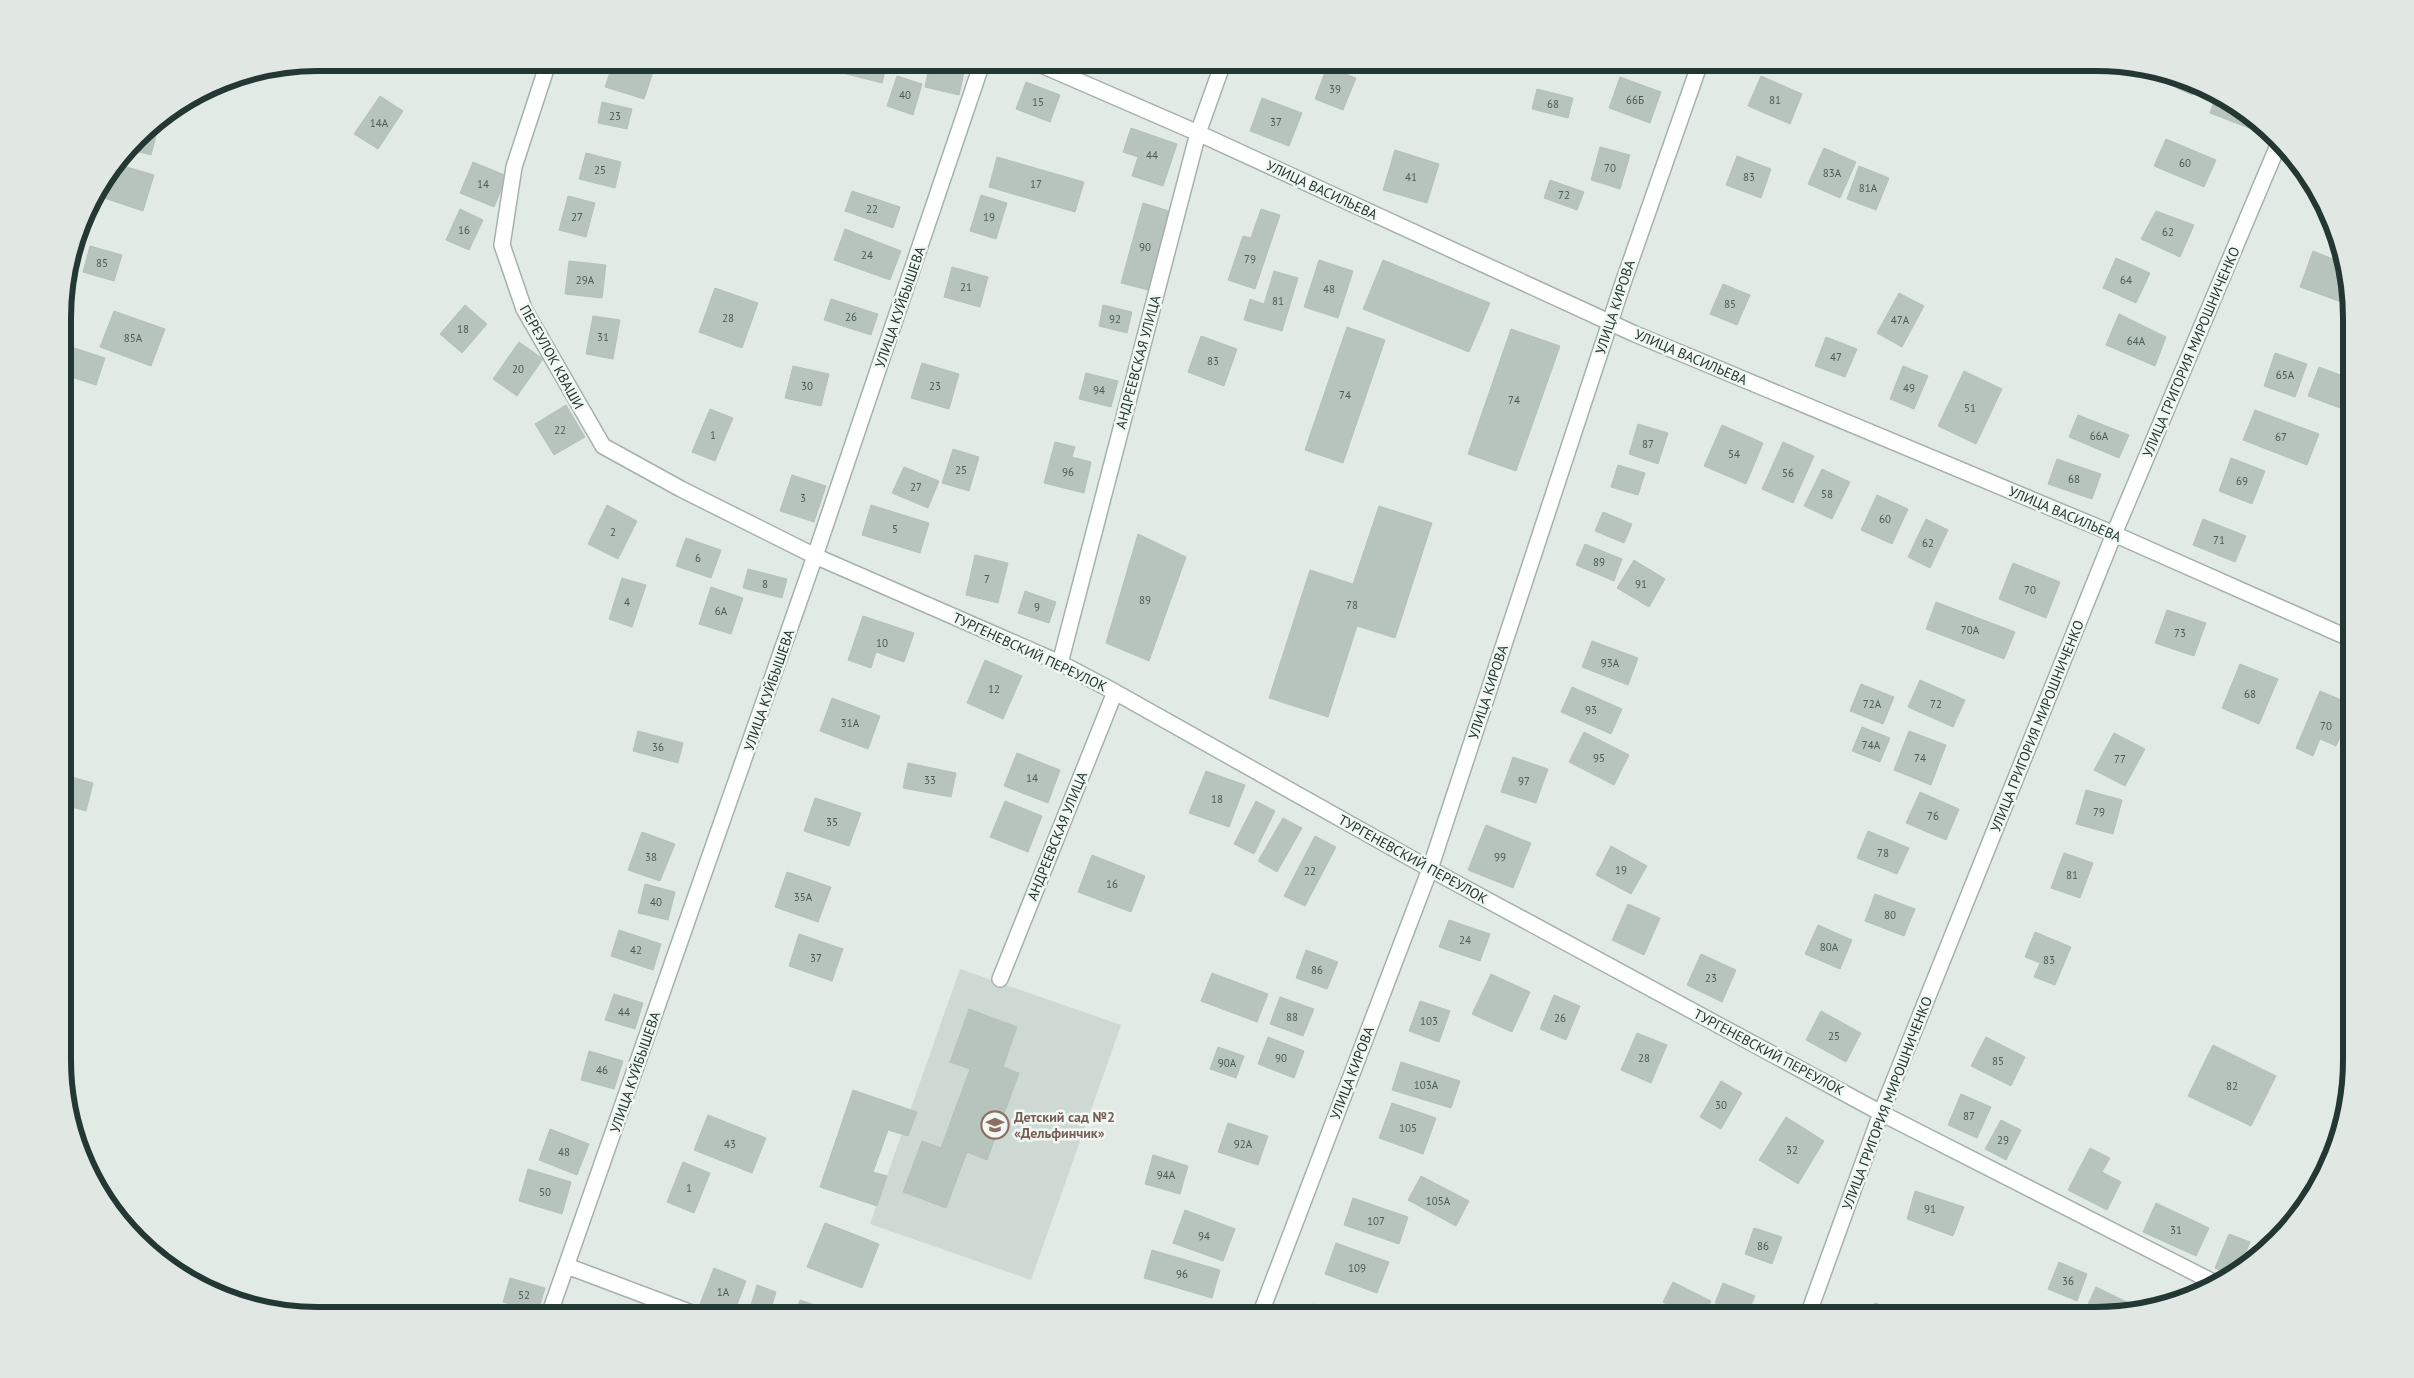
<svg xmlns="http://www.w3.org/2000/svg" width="2414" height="1378" viewBox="0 0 2414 1378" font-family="'PT Sans',sans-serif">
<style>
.built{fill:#cfd9d4}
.building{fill:#b7c4be;stroke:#b4c2bc}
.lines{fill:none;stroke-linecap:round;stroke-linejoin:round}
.minor-casing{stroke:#a4b1ac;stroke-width:18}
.tertiary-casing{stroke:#a4b1ac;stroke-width:18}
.minor{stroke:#fff;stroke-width:15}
.tertiary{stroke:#fff;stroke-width:15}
.labels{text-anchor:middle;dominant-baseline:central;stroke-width:5;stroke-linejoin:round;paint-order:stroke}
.number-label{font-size:11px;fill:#485b55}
.street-label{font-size:14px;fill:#233832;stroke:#f1f7f3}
.education-label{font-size:14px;font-weight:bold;fill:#785e54;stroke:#f1f7f3;text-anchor:start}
.rim{fill:none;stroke:#233832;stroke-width:6}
</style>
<rect width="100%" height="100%" fill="#e1eae5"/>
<path class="built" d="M960,969L1121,1025L1031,1280L870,1224Z"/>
<path class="building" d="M613,63H622L653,72L644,99L605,87Z
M833,63H887L882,83L831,70Z
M930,63H966L959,95L925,87Z
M1637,63H1652L1650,68Z
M1327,67L1356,78L1343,110L1315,99Z
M2156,71L2197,86L2192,95L2153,77Z
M897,76L922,84L913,115L887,106Z
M1761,76L1802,94L1790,124L1748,106Z
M1620,77L1661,92L1650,123L1609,108Z
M1026,82L1060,95L1050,122L1016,109Z
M1537,89L1573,98L1568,118L1532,109Z
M2217,94L2262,124L2259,132L2210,113Z
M380,96L403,111L378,149L354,134Z
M1262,98L1302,113L1289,146L1250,131Z
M602,102L632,109L627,129L598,123Z
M154,123L159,124L151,155L132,150L149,126Z
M1131,128L1177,144L1163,186L1132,176L1138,157L1123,152Z
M2166,139L2216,160L2204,187L2154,166Z
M1600,147L1630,155L1620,189L1591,180Z
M1824,148L1856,162L1840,198L1808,184Z
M1395,150L1439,164L1427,203L1383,190Z
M586,153L621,162L615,188L579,179Z
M1737,156L1771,169L1761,198L1726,185Z
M997,157L1084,182L1075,212L989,187Z
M473,162L507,176L494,207L460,193Z
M120,165L154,175L143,211L98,196Z
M1859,166L1889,178L1876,210L1847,199Z
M1550,180L1584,192L1577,210L1544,198Z
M852,191L900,207L893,228L845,211Z
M981,195L1007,203L996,239L970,231Z
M568,196L595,203L586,237L559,230Z
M1143,203L1169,211L1148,290L1121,283Z
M2323,206L2331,222L2319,218Z
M460,209L483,220L469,250L446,240Z
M1261,209L1280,215L1255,289L1228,280L1243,236L1251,238Z
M2156,211L2194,225L2180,257L2141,239Z
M845,229L901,251L890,280L834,260Z
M90,246L122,255L114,281L83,272Z
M2313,251L2343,263L2349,290L2344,303L2300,287Z
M2116,258L2150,273L2136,303L2103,288Z
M1319,260L1353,271L1338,318L1304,307Z
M1383,260L1490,303L1469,352L1363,309Z
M569,261L606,265L602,298L565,294Z
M952,267L988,277L980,307L944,297Z
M1274,271L1298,278L1282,331L1244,320L1250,299L1264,304Z
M1723,284L1750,295L1737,325L1710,314Z
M715,288L758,303L742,348L699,332Z
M1899,293L1924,306L1902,347L1877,333Z
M831,299L878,314L871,335L824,320Z
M465,305L487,324L462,353L440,334Z
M1103,305L1132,312L1127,333L1099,326Z
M114,311L165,329L151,366L100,347Z
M2119,314L2166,337L2155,366L2106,345Z
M593,316L620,320L613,359L586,354Z
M1347,327L1385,340L1343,463L1305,450Z
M1511,329L1560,346L1516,471L1468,454Z
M1201,336L1237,349L1224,386L1188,372Z
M1826,337L1857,349L1845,377L1815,366Z
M519,342L543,359L517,396L493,379Z
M65,345L105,358L96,385L65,375Z
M2275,353L2307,364L2295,397L2264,386Z
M922,363L959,374L949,409L911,398Z
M793,366L829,374L821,406L785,398Z
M1903,366L1928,376L1914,409L1890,399Z
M2319,367L2351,379V402L2348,411L2308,396Z
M1964,371L2002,389L1976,444L1938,426Z
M1086,373L1118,381L1111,407L1079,399Z
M566,405L585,437L554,455L535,424Z
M710,409L733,418L715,461L692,452Z
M2255,410L2319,434L2307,465L2243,440Z
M2078,415L2129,435L2119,458L2069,437Z
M1638,424L1668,433L1658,464L1629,454Z
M1722,425L1763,443L1746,484L1704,466Z
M1055,442L1075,447L1072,457L1091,462L1084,493L1044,483Z
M1783,442L1814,456L1793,503L1762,489Z
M953,449L979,457L969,491L942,483Z
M65,452L73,453L68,479L65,478Z
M2231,458L2265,471L2252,504L2219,491Z
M2057,459L2101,474L2092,499L2048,484Z
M1618,465L1645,473L1638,495L1611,487Z
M904,467L939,481L928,508L892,493Z
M1822,469L1850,482L1832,519L1804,506Z
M792,475L826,486L814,522L780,511Z
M1877,495L1908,509L1892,544L1861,530Z
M607,505L637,521L618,559L588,544Z
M871,505L929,523L920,553L862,535Z
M1379,506L1432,523L1395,638L1357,626L1328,717L1269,698L1310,570L1353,584Z
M1603,512L1632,524L1624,543L1595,531Z
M1926,519L1948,530L1930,568L1908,557Z
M2203,519L2246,536L2235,562L2193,545Z
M1138,534L1186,557L1149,661L1106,643Z
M686,538L721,550L711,578L676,566Z
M1585,544L1622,559L1614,581L1576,565Z
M975,555L1008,563L998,603L966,595Z
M1634,560L1665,579L1649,607L1617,588Z
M2013,563L2060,582L2046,618L1999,599Z
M748,569L787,579L782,598L743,588Z
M622,578L646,585L632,627L609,619Z
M711,587L743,598L731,634L699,624Z
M1025,591L1056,602L1049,623L1018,613Z
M1936,602L2015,632L2004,659L1926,629Z
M2167,610L2206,623L2194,656L2155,643Z
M863,616L914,633L904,662L876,652L871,668L848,660Z
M1592,641L1638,658L1628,685L1582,667Z
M985,660L1022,676L1003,719L967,703Z
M2240,664L2278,679L2259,724L2222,708Z
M1920,680L1965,700L1953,727L1908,707Z
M1861,684L1894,697L1883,724L1850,711Z
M1572,687L1622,709L1611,734L1561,712Z
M2320,691L2351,704V712L2336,746L2320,739L2313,756L2296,748Z
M832,698L880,716L868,749L820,731Z
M1862,727L1890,738L1880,762L1852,751Z
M638,731L683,743L678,763L633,751Z
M1909,731L1946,745L1931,785L1894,770Z
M1584,732L1629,755L1614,785L1569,762Z
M2114,733L2145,749L2125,786L2094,770Z
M1017,753L1060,770L1048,803L1004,786Z
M1513,757L1548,769L1536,803L1501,792Z
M908,763L956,773L951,797L903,788Z
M1206,771L1245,785L1229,827L1189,813Z
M65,775L93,783L86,811L65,805Z
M2086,790L2122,800L2113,834L2076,824Z
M1920,792L1959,809L1946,840L1906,823Z
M815,798L861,813L849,846L804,831Z
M1005,801L1042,816L1028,852L990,837Z
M1256,801L1275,811L1254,854L1234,844Z
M1283,818L1302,828L1277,872L1258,861Z
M1486,825L1531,843L1513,888L1468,870Z
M1868,831L1909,848L1897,874L1857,858Z
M642,832L675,844L660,881L628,870Z
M1315,836L1336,847L1305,906L1284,896Z
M1611,846L1647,866L1631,894L1596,875Z
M2064,853L2093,863L2080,898L2051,888Z
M1092,855L1145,876L1131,912L1078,892Z
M787,872L831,887L818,922L775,907Z
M645,884L675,892L668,920L638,913Z
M1875,894L1915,909L1904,936L1865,921Z
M1628,904L1660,918L1644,955L1612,940Z
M1449,920L1490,934L1480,961L1439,947Z
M1818,925L1852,940L1840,969L1805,954Z
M619,930L661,944L653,970L611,956Z
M2035,932L2071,947L2055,985L2034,977L2040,963L2025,957Z
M799,934L843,949L832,981L789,966Z
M1306,950L1338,962L1327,989L1296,978Z
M1701,954L1736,970L1722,1002L1687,985Z
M1212,973L1268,994L1257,1022L1201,1001Z
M1491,974L1530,992L1512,1032L1472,1014Z
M614,994L643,1003L635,1029L605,1020Z
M1554,995L1580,1006L1566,1040L1540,1029Z
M1280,997L1314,1009L1303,1036L1270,1024Z
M1420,1001L1450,1011L1439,1042L1409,1031Z
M969,1009L1017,1027L1003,1067L1019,1073L987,1160L967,1152L946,1208L903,1192L922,1141L941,1148L970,1069L950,1062Z
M1821,1011L1861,1033L1846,1062L1806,1040Z
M1637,1033L1667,1045L1651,1083L1621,1070Z
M1268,1037L1304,1051L1294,1078L1258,1064Z
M1986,1037L2025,1057L2011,1086L1971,1066Z
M2213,1045L2276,1076L2251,1126L2188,1096Z
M1218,1047L1244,1056L1236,1078L1210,1069Z
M589,1051L623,1061L614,1089L581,1080Z
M1401,1062L1460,1081L1451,1108L1392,1090Z
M1721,1081L1742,1093L1721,1129L1700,1117Z
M853,1090L917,1112L908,1136L888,1130L873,1172L887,1176L877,1206L820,1187Z
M1961,1094L1991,1107L1977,1138L1948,1125Z
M1392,1103L1436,1118L1423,1154L1379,1138Z
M708,1115L766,1138L752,1173L694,1150Z
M1786,1117L1824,1141L1798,1184L1759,1160Z
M2001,1120L2021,1130L2006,1160L1985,1149Z
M1228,1123L1268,1136L1258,1165L1218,1152Z
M550,1129L589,1144L577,1175L539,1160Z
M2090,1148L2110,1158L2102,1172L2121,1182L2107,1210L2068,1190Z
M1153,1155L1188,1166L1180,1194L1145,1184Z
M683,1162L710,1173L694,1213L667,1202Z
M528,1169L571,1182L562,1214L519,1201Z
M1421,1176L1469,1201L1456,1226L1408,1200Z
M1915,1191L1964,1207L1953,1236L1907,1219Z
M1353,1198L1408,1217L1399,1244L1344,1225Z
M2156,1203L2209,1228L2196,1256L2143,1232Z
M1185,1210L1235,1229L1223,1261L1173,1243Z
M825,1223L879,1244L862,1288L807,1267Z
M1754,1228L1782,1237L1772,1264L1745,1254Z
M2229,1234L2250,1242L2239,1269L2232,1275L2215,1268Z
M1336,1243L1389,1262L1377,1293L1325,1274Z
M1152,1250L1220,1270L1212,1298L1144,1278Z
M2059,1262L2087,1274L2077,1301L2048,1289Z
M714,1268L746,1281L733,1315L700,1304Z
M510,1278L545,1288L538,1312L503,1302Z
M1673,1282L1711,1301L1704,1315H1689L1663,1302Z
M1723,1283L1755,1296L1747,1315L1715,1303Z
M757,1285L776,1292L769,1315H748Z
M2096,1287L2129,1303L2124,1313L2083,1315Z
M800,1300L845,1315H795Z
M1875,1303L1909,1315H1870Z
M1313,1304L1351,1315H1310Z"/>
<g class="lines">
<g class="minor-casing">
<path id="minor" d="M548,63L514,167L502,245L524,309L603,446L681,489L815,556L1060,663L1115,692L1430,869L1881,1113L2217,1284
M1060,663L1198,133L1223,63
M1000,979L1115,692
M567,1266L697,1315
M549,1315L815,556L982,63
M1808,1315L1881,1113L2114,534L2279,143"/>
</g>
<g class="tertiary-casing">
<path id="tertiary" d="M1037,63L1198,133L1635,334L2114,534L2351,639
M1260,1315L1430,869L1623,283L1700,63"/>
</g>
<use href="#minor" class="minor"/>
<use href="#tertiary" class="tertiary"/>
</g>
<defs>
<g id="school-ring" transform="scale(1.4375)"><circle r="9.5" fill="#f1f7f3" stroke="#8d6e63" stroke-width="1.5"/><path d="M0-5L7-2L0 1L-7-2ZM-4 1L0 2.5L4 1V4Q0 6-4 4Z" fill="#8d6e63"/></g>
</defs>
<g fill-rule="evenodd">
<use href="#school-ring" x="995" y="1125"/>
</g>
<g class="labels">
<g class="number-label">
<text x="1335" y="89">39</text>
<text x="905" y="95">40</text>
<text x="1635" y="100">66Б</text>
<text x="1775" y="100">81</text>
<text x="1038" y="102">15</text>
<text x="1553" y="104">68</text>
<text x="615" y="116">23</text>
<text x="1276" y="122">37</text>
<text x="379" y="123">14А</text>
<text x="1152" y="155">44</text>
<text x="2185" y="163">60</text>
<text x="1610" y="168">70</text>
<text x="600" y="170">25</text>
<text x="1832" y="173">83А</text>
<text x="1411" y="177">41</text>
<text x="1749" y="177">83</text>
<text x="483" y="184">14</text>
<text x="1036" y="184">17</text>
<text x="1868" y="188">81А</text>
<text x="1564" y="195">72</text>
<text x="872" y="209">22</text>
<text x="577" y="217">27</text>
<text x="989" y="217">19</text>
<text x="464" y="230">16</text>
<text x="2168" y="232">62</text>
<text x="1145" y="247">90</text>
<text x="867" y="255">24</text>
<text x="1250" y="259">79</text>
<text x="102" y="263">85</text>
<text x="585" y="280">29А</text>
<text x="2126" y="280">64</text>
<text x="966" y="287">21</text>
<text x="1329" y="289">48</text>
<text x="1278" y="301">81</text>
<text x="1730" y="304">85</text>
<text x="851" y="317">26</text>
<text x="728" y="318">28</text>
<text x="1115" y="319">92</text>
<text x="1900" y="320">47А</text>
<text x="463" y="329">18</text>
<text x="603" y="337">31</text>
<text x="133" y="338">85А</text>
<text x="2136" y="341">64А</text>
<text x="1836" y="357">47</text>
<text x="1213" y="361">83</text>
<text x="518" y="369">20</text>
<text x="2285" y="375">65А</text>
<text x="807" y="386">30</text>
<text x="935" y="386">23</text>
<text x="1909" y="388">49</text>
<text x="1099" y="390">94</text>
<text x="1345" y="395">74</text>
<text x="1514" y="400">74</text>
<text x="1970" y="408">51</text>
<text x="560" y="430">22</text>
<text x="713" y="435">1</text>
<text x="2099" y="436">66А</text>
<text x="2281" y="437">67</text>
<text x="1648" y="444">87</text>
<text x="1734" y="454">54</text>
<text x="961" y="470">25</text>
<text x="1068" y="472">96</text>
<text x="1788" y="473">56</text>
<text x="2074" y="479">68</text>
<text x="2242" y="481">69</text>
<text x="916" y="487">27</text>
<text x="1827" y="494">58</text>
<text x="803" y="498">3</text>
<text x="1885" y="519">60</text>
<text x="895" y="529">5</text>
<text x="613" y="532">2</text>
<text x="2219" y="540">71</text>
<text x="1928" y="543">62</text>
<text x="698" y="558">6</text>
<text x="1599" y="562">89</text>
<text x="987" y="579">7</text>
<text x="765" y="584">8</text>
<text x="1641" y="584">91</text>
<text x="2030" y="590">70</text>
<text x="1145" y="600">89</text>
<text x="627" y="602">4</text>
<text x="1352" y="605">78</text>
<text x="1037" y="607">9</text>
<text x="721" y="611">6А</text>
<text x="1970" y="630">70А</text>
<text x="2180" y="633">73</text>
<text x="882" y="643">10</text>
<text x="1610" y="663">93А</text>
<text x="994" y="689">12</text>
<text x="2250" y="694">68</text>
<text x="1872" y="704">72А</text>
<text x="1936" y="704">72</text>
<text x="1591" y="710">93</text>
<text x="850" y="723">31А</text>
<text x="2326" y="726">70</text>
<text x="1871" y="745">74А</text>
<text x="658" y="747">36</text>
<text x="1599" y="758">95</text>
<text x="1920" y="758">74</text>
<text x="2120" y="759">77</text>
<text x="1032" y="778">14</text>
<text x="930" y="780">33</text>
<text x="1524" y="781">97</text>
<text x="1217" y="799">18</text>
<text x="2099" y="812">79</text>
<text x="1933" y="816">76</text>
<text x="832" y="822">35</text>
<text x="1883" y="853">78</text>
<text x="651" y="857">38</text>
<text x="1500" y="857">99</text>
<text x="1621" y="870">19</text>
<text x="1310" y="871">22</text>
<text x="2072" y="875">81</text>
<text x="1112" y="884">16</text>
<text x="803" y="897">35А</text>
<text x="656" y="902">40</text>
<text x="1890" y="915">80</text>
<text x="1465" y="940">24</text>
<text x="1829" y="947">80А</text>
<text x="636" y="950">42</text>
<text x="816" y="958">37</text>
<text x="2049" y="960">83</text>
<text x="1317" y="970">86</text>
<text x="1711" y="978">23</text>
<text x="624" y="1012">44</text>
<text x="1292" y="1017">88</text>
<text x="1560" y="1018">26</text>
<text x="1429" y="1021">103</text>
<text x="1834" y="1036">25</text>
<text x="1281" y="1058">90</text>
<text x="1644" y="1058">28</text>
<text x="1998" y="1061">85</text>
<text x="1227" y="1063">90А</text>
<text x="602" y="1070">46</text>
<text x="1426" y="1085">103А</text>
<text x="2232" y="1086">82</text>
<text x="1721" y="1105">30</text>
<text x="1969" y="1116">87</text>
<text x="1408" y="1128">105</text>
<text x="2003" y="1140">29</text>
<text x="730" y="1144">43</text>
<text x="1243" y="1144">92А</text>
<text x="1792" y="1150">32</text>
<text x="564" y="1152">48</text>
<text x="1166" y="1175">94А</text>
<text x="689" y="1188">1</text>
<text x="545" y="1192">50</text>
<text x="1438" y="1201">105А</text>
<text x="1930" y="1209">91</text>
<text x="1376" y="1221">107</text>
<text x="2176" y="1230">31</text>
<text x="1204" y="1236">94</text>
<text x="1763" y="1246">86</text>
<text x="1357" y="1268">109</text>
<text x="1182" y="1274">96</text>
<text x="2068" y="1281">36</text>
<text x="723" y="1292">1А</text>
<text x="524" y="1295">52</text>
</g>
<g class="street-label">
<text transform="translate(1322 190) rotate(25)">УЛИЦА ВАСИЛЬЕВА</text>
<text transform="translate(900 307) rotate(-71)">УЛИЦА КУЙБЫШЕВА</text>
<text transform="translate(1615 307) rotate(-72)">УЛИЦА КИРОВА</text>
<text transform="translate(2191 352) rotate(-67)">УЛИЦА ГРИГОРИЯ МИРОШНИЧЕНКО</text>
<text transform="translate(552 357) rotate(61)">ПЕРЕУЛОК КВАШИ</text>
<text transform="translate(1691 357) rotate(23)">УЛИЦА ВАСИЛЬЕВА</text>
<text transform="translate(1138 362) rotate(-75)">АНДРЕЕВСКАЯ УЛИЦА</text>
<text transform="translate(2065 514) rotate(23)">УЛИЦА ВАСИЛЬЕВА</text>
<text transform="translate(1030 652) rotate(25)">ТУРГЕНЕВСКИЙ ПЕРЕУЛОК</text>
<text transform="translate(769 690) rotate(-71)">УЛИЦА КУЙБЫШЕВА</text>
<text transform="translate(1488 692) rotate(-72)">УЛИЦА КИРОВА</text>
<text transform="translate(2037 726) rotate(-68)">УЛИЦА ГРИГОРИЯ МИРОШНИЧЕНКО</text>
<text transform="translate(1057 836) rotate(-68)">АНДРЕЕВСКАЯ УЛИЦА</text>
<text transform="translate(1413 859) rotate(29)">ТУРГЕНЕВСКИЙ ПЕРЕУЛОК</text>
<text transform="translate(1769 1052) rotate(28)">ТУРГЕНЕВСКИЙ ПЕРЕУЛОК</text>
<text transform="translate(635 1072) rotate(-71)">УЛИЦА КУЙБЫШЕВА</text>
<text transform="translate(1352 1073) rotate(-69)">УЛИЦА КИРОВА</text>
<text transform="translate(1887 1103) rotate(-69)">УЛИЦА ГРИГОРИЯ МИРОШНИЧЕНКО</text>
</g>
<g class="education-label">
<text x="1014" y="1117">Детский сад №2<tspan x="1014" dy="16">«Дельфинчик»</tspan></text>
</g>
</g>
<path d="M0 0H2414V1378H0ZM318 71H2096A247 247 0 0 1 2343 318V1060A247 247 0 0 1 2096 1307H318A247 247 0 0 1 71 1060V318A247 247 0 0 1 318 71Z" fill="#e1e8e4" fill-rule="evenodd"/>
<path class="rim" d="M318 71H2096A247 247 0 0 1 2343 318V1060A247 247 0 0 1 2096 1307H318A247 247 0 0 1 71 1060V318A247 247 0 0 1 318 71Z"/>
</svg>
